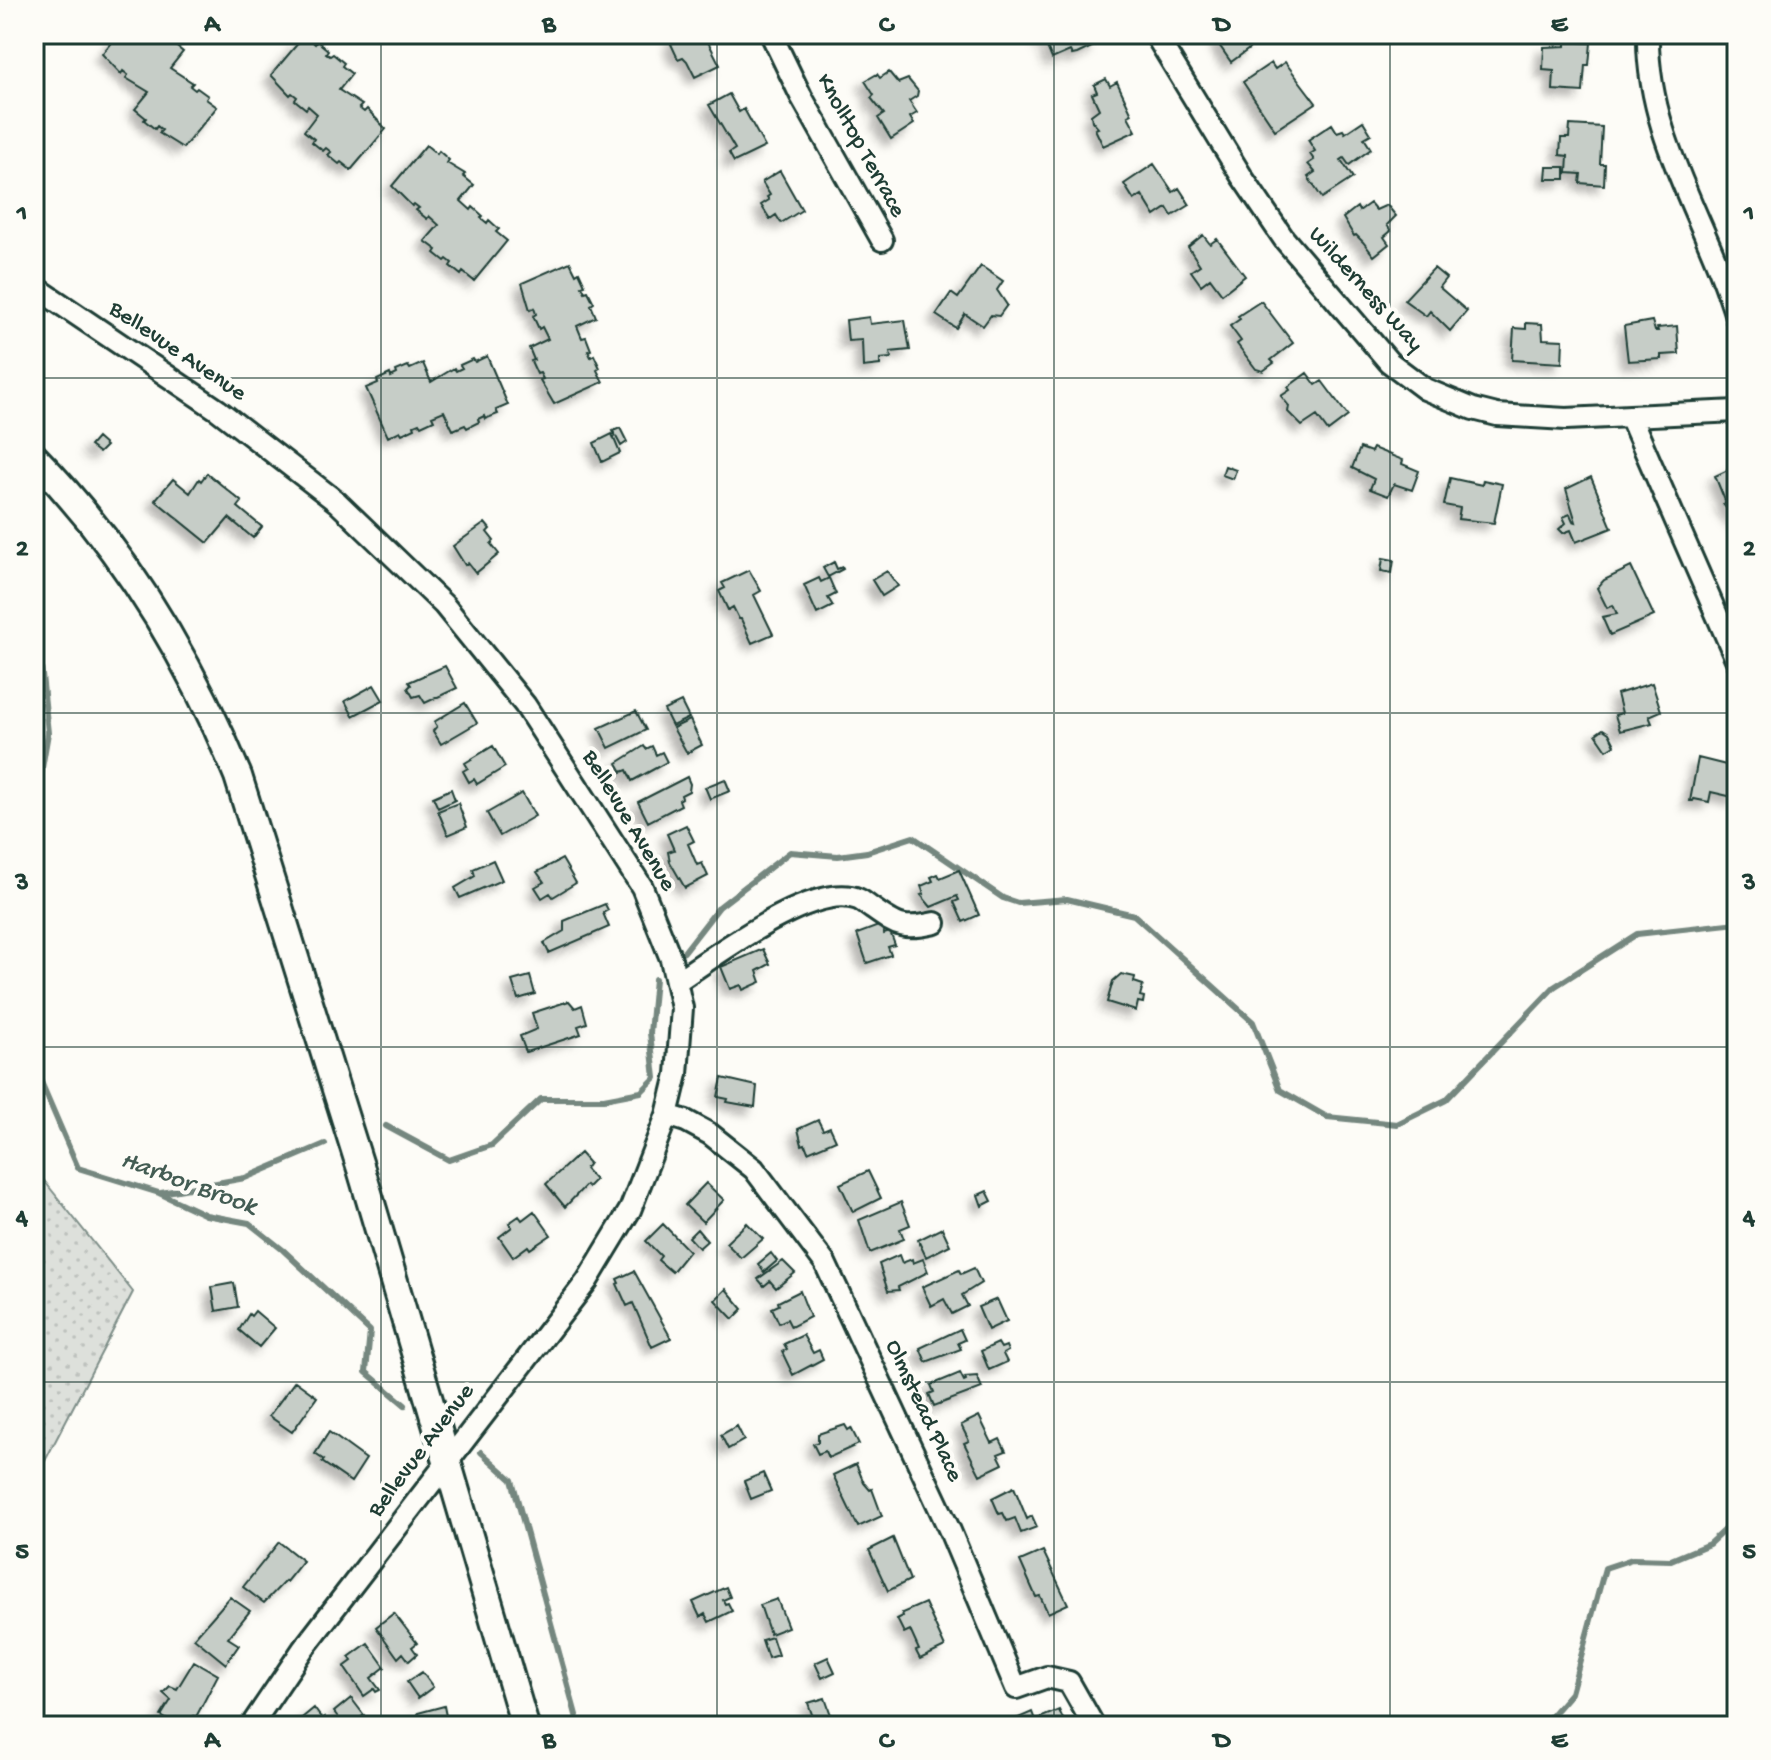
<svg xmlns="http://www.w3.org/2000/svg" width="1771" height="1760" viewBox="0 0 1771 1760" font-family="'Gochi Hand',sans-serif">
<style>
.park{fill:url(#park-dots);stroke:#7e8e88;stroke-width:2}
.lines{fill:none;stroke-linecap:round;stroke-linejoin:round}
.stream{stroke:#75877f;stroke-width:6}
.building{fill:#c6cdc7;stroke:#1f3d34;stroke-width:2;filter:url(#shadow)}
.minor-casing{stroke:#1f3d34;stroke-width:26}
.major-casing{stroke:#1f3d34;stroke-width:32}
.minor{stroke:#fdfcf7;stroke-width:20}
.major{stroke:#fdfcf7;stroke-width:26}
.grid{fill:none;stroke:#1f3d34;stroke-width:2;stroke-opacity:0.55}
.labels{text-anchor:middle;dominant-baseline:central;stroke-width:8;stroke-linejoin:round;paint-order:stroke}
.street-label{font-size:24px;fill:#1f3d34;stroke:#fdfcf7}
.water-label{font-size:26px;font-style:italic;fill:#435c53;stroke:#fdfcf7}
.neatline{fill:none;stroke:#1f3d34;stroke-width:3}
.grid-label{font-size:26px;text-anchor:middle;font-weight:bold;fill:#1f3d34}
</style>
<defs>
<pattern id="park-dots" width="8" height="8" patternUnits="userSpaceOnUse" patternTransform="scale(2)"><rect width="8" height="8" fill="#dde0db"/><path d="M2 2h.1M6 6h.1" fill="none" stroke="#bdc1bd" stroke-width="1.8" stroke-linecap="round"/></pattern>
<filter id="shadow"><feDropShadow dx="-7" dy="7" stdDeviation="4" flood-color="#0004"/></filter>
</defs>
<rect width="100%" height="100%" fill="#fdfcf7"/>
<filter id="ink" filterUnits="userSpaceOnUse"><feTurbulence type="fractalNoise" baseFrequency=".0125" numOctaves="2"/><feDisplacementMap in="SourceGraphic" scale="16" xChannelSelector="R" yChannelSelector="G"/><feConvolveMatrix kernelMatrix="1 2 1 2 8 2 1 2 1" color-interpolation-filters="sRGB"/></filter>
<g filter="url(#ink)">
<path class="park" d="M34,1168L133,1292L34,1482Z"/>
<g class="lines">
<path class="stream" d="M34,641L39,646L48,733L34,815
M684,952L719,907L790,852L838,856L867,852L913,837L1003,898L1018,903L1067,899L1134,915L1253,1022L1280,1090L1327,1117L1397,1124L1446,1100L1554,987L1637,934L1737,923
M34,1057L35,1068L78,1168L159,1193L206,1215L249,1223L283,1250L370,1331L366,1372L405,1405
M386,1126L449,1160L492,1145L541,1099H604L641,1092L655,1078L650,1033L655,979
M161,1193L245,1178L325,1144
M481,1452L512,1480L579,1726
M1542,1726L1571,1693L1605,1568L1632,1559L1671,1560L1709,1544L1737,1518"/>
</g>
<path class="building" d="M118,34H167L175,40L172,43L183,52L170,68L193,83L190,86L195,90L197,88L208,96L206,99L217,107L183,148L159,133L162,130L157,126L155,129L144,120L146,118L135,109L149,92L126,78L128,75L123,71L121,74L102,54Z
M674,34H704L720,65L695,77L687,61L683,57L678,59L671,44L677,41Z
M1041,34H1091L1096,45L1077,54L1072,55L1070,51L1052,59L1047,47L1054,44L1052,38L1044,42Z
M1224,34H1260L1246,44L1249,49L1231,62L1217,42L1225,36Z
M305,35L315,44L317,41L328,50L326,53L330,56L333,54L344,63L342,66L352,74L339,90L362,105L359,108L364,112L367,109L386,129L351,170L341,162L339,164L328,155L331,152L326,148L323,151L312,142L314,139L304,131L317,114L308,106L306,109L295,100L297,97L292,93L290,95L271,75Z
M1566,41L1591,43L1589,65H1585L1583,92L1553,90L1554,71L1543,70L1544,47L1566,46Z
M1285,62L1316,103L1275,130L1243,82L1271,63L1275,69Z
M889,72L898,83L908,79L918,91L917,96L909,101L917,113L910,117L914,124L891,139L878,118L884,114L871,98L874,95L865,81L877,74L880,78Z
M1106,79L1110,86L1117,82L1132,114L1128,116L1136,131L1103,146L1095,129L1098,128L1092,121L1091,115L1099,109L1092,94L1097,92L1094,85Z
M729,94L739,112L744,109L765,147L734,162L729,153L735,149L709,105Z
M1363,121L1371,134L1364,138L1371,149L1349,165L1344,158L1341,160L1353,178L1322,198L1308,177L1315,172L1308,164L1314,160L1310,154L1315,151L1308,140L1332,124L1337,132L1343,130L1345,133Z
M1570,125L1602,127L1600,164H1605L1604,185L1580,183L1581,174L1567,173L1568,156L1560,155L1561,138H1569Z
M426,145L437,154L439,151L449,160L447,163L465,174L463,176L474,185L461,201L471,210L473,207L483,216L481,218L487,223L489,220L499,229L496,232L507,241L474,281L463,272L461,275L450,266L452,263L447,259L445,261L435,253L437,250L425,241L439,225L429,216L427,219L416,210L419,208L414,204L412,206L392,186Z
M1154,164L1173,192L1179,188L1190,205L1172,216L1167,208L1155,216L1142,195L1134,200L1124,184Z
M1547,167H1565V179H1546Z
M780,171L802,210L781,223L776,215L770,219L761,205L769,200L767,197L770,195L762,182Z
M1370,203L1376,210L1387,205L1396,216L1387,225L1391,231L1384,237L1389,244L1374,256L1363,242L1356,235L1354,236L1343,218L1357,207L1359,211Z
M1203,235L1210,244L1217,239L1245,276L1222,294L1210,278L1201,285L1191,271L1200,265L1188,247Z
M570,262L576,274L579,272L585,285L582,286L585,292L588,291L594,303L591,305L596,317L577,326L582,338L586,337L591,350L588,351L591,357L594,355L600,368L597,370L603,382L554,404L540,380L543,379L540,373L537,374L531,361L534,360L529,348L548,339L542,327L539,329L533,316L536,314L534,308L530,310L522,283Z
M981,266L1003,281L997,290L1007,305L999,316L991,315L983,326L965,314L956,328L936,315L951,293L958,298Z
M1434,268L1446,278L1439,287L1467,311L1450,331L1430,311L1426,316L1404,300Z
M1261,301L1293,343L1271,360L1274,363L1263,371L1256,369L1237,344L1241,341L1230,326L1240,319L1238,316Z
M869,317L870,324L905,320L910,350L890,352L891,358L880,359V365L863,367L862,340L848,341L846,320Z
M1652,321L1655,331H1658L1657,328L1677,326L1679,354L1661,355V359L1628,361L1624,326Z
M1526,323L1542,324L1543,339L1563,340L1562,363L1512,360L1514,328L1526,329Z
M487,356L508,405L496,410L498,414L485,419L484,416L478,419L479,422L467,428L465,425L453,430L444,411L432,416L434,420L421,426L419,423L414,425L415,428L402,434L400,431L388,437L366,388L378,383L377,380L390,374L391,377L397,374L396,371L408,366L410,369L423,363L431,382L454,368L456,371L462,368L460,365L473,359L475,362Z
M1307,373L1316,385L1322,381L1348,416L1328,431L1317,416L1302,426L1288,412L1289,406L1281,396L1290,390L1288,387Z
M620,428L627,442L621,446L613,431Z
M612,434L620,453L602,462L594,443Z
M97,438L106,446L99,453L90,446Z
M1360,448L1371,452L1373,448L1403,460L1402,464L1419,471L1412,490L1394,484L1388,496L1370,489L1374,479L1352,468Z
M1225,466L1236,470L1233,479L1222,475Z
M1736,466L1737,468V522L1723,504L1726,503L1715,476Z
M207,473L242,502L238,507L262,527L253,538L229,518L208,543L155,500L173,479L190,493L199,479L201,481Z
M1591,477L1612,528L1576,542L1571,530L1563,533L1559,529L1566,523L1563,517L1570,514L1573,521L1576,522L1566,489Z
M1450,478L1482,485L1483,480L1502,484L1494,523L1458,519L1460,508L1444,505Z
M485,523L490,529L487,532L494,541L491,544L499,554L476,573L468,563L465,565L453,546Z
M1383,558L1394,560L1392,573L1381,571Z
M834,562L837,569L842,567L843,569L828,577L823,568Z
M1631,567L1654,616L1610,635L1602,617L1617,614L1613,605L1607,608L1597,588L1604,580Z
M749,570L761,591L754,595L773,634L752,643L741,619H739L733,607L728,610L719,591L725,588L722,583Z
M887,571L898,586L882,596L872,580Z
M819,578L821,582L829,578L836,594L828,598L833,606L817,614L804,585Z
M445,666L457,688L425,703L420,695L413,697L408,688L411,685L409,682Z
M1652,683L1661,711L1649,716L1652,723L1620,731L1615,715L1622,713L1617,694Z
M374,685L383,700L353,716L345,701Z
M681,702L689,718L672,726L664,710Z
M465,703L477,723L441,744L433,731L437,726L434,722Z
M636,711L646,730L609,748L599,728Z
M690,720L702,745L687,753L673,728Z
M1603,729L1609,733L1615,745L1607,750L1596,734Z
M493,746L505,767L477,784L474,779L469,782L463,771L468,768L465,763Z
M644,746L646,749L652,746L656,755L662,752L667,762L632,781L627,770L622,772L617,763Z
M1698,758L1730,766L1731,761L1737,762V798L1711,792L1709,802L1694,799L1693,801H1690Z
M687,777L690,784L689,791L681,795L682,798L679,800L681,805L648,822L638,802Z
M725,779L730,791L710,799L705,787Z
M451,789L455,800L438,808L433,797Z
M522,793L535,816L500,836L487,813Z
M458,803L467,827L448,835L438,811Z
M686,825L694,841L688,844L697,865L702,863L708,876L685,888L670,862L668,852L674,850L667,834Z
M562,859L576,883L553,897L550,893L542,898L535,887L544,882L537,872Z
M493,860L502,880L460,898L455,888L475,876L473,869Z
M959,870L979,915L963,922L954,902L959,900L957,896L931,907L921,895L924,894L921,886L933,881L931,877L938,874L940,878Z
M605,904L608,910L603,913L609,927L549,953L544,943L564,931V921Z
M881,925L884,934L890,932L895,945L888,947L891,955L867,963L857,934Z
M763,949L770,964L757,971L761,982L743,990L741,985L730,989L721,967Z
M1121,974L1135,977L1134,982L1143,985L1140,996L1144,997L1143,1003L1138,1002L1136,1011L1107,1002L1113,981Z
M530,976L535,994L518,999L512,981Z
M569,1001L575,1008L582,1005L587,1023L578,1026L581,1034L526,1052L520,1036L537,1029L532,1013Z
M722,1078L757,1086L755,1107L727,1102L728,1099L718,1097Z
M818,1120L823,1130L830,1127L836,1140L808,1152L805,1144L802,1145L798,1129Z
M580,1153L589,1163L585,1169L595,1180L588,1187L586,1185L565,1207L546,1184Z
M868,1171L881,1198L853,1212L840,1184Z
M706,1183L724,1200L703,1222L685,1205Z
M987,1191L992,1201L982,1206L978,1195Z
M901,1202L910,1225L900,1229L904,1239L870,1253L859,1220Z
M534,1211L551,1235L530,1249L528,1246L513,1257L499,1237L512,1227L509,1223L519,1216L522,1220Z
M747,1223L763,1239L741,1258L726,1243Z
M663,1224L689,1251L672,1272L658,1260L661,1256L646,1241Z
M942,1228L950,1245L926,1257L918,1240Z
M697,1229L707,1241L699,1248L689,1237Z
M771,1253L777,1261L764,1272L758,1264Z
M899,1255L902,1263L912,1259L913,1263L923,1259L928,1272L898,1287L899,1290L888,1291L879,1264Z
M783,1261L795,1273L776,1288L770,1281L764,1286L758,1279Z
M974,1268L981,1283L962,1295L968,1306L952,1314L944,1299L931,1306L922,1287L959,1270L961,1274Z
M634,1271L671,1338L652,1347L633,1303L627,1306L617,1284L619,1283L617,1279Z
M234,1283L238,1307L216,1311L212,1287Z
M726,1289L743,1309L733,1319L715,1300Z
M800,1291L810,1317L791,1327L787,1319L779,1323L772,1308L779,1305L778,1302Z
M997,1299L1007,1321L988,1330L978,1307Z
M255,1311L275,1328L259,1347L239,1330L249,1314L251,1316Z
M960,1329L965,1340L958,1343L961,1349L926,1362L920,1348Z
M803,1335L813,1353L819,1350L823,1359L793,1375L782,1352L787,1349L784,1344Z
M998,1343L1001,1348L1006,1346L1008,1351L1003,1354L1007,1362L989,1370L981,1351Z
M960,1373L964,1381L966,1380L965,1377L977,1376L982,1388L934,1406L929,1394L934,1392L931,1385Z
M295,1381L317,1397L292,1432L269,1416Z
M979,1416L992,1443L1000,1439L1006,1451L998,1454L1003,1464L980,1475L964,1443L969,1441L961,1425Z
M845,1425L848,1430L851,1428L859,1444L828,1458L825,1451L818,1454L813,1444L818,1442V1434Z
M737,1426L744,1440L728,1449L721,1435Z
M329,1432L366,1459L351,1482L322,1462L324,1460L315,1454Z
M856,1464L864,1483L870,1490L872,1489L882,1516L858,1527L833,1475Z
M763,1473L771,1491L751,1499L744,1481Z
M1014,1487L1027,1519L1032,1516L1037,1527L1021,1533L1015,1518L1007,1521L1003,1513L999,1514L992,1498Z
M893,1538L910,1580L888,1591L869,1550Z
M279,1542L303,1561L286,1582L285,1581L264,1603L243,1587Z
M1043,1551L1068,1604L1048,1613L1040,1596L1036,1597L1020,1561Z
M726,1587L730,1597L723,1600L725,1604L728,1603L732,1611L709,1622L705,1614L700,1617L693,1602Z
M230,1597L250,1611L228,1638L239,1645L226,1664L194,1638Z
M777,1599L788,1627L770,1634L760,1605Z
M925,1603L945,1647L920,1659L916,1651L919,1650L910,1630L904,1633L897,1619L903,1616L902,1613Z
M394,1613L417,1643L412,1647L417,1654L409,1661L403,1653L398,1658L376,1627Z
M772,1637L778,1655L768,1658L762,1640Z
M368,1643L385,1667L371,1678L380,1690L376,1692L374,1689L364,1696L344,1667L352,1661L349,1657Z
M828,1657L835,1672L822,1678L815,1663Z
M194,1661L218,1675L196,1717L194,1716L187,1726H178L161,1716L171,1700L163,1693L170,1686L177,1689Z
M422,1672L433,1687L418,1698L407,1682Z
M351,1698L364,1715L350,1726H345L334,1712Z
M825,1698L831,1715L814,1720L808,1703Z
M444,1706L448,1726H422L418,1713Z
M314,1708L322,1719L324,1717L327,1726H301L297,1722Z
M1059,1710L1066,1726H1019L1016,1719L1032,1712L1035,1720Z"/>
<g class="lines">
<g class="minor-casing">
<path id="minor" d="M771,34L801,96L882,240
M1155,34L1242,177L1284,239L1389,362L1425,389L1473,409L1497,415L1566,419L1737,411
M1648,34C1646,138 1709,223 1737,320
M34,286L218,410L337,502L444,605L525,705L642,887L671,959L682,1008L677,1074L667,1115L630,1210L587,1281L303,1649L251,1726
M1630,416L1737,661
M677,981C714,957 813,881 858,899C863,901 868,906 873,909C898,927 905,930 935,923
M667,1115L686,1121L710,1134L754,1169L825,1263L950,1531L1016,1688L1047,1677L1069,1682L1094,1726"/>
</g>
<g class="major-casing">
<path id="major" d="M34,457C124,549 189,657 238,776L361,1169L525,1726"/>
</g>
<use href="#minor" class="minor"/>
<use href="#major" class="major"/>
</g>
</g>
<path class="grid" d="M381,34V1726M717,34V1726M1054,34V1726M1390,34V1726M34,378H1737M34,713H1737M34,1047H1737M34,1382H1737"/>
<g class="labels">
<g class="street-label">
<text transform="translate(860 146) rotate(61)">Knolltop Terrace</text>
<text transform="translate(1365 290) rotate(48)">Wilderness Way</text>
<text transform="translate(177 352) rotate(34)">Bellevue Avenue</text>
<text transform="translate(628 821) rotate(59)">Bellevue Avenue</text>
<text transform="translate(923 1411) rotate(65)">Olmstead Place</text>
<text transform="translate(422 1451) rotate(-53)">Bellevue Avenue</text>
</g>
<g class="water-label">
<text transform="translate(188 1185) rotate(20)">Harbor Brook</text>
</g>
</g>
<rect width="1771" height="1760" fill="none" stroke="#fdfcf7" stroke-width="88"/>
<rect x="44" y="44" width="1683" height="1672" class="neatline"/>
<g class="grid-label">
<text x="212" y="31">A</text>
<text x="549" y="31">B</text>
<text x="886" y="31">C</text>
<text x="1222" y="31">D</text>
<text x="1559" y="31">E</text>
<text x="22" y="220">1</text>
<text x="1749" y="220">1</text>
<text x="22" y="555">2</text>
<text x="1749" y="555">2</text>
<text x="22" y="889">3</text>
<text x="1749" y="889">3</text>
<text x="22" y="1224">4</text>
<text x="1749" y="1224">4</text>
<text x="22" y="1558">5</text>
<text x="1749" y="1558">5</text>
<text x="212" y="1747">A</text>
<text x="549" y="1747">B</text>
<text x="886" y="1747">C</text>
<text x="1222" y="1747">D</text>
<text x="1559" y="1747">E</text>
</g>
</svg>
